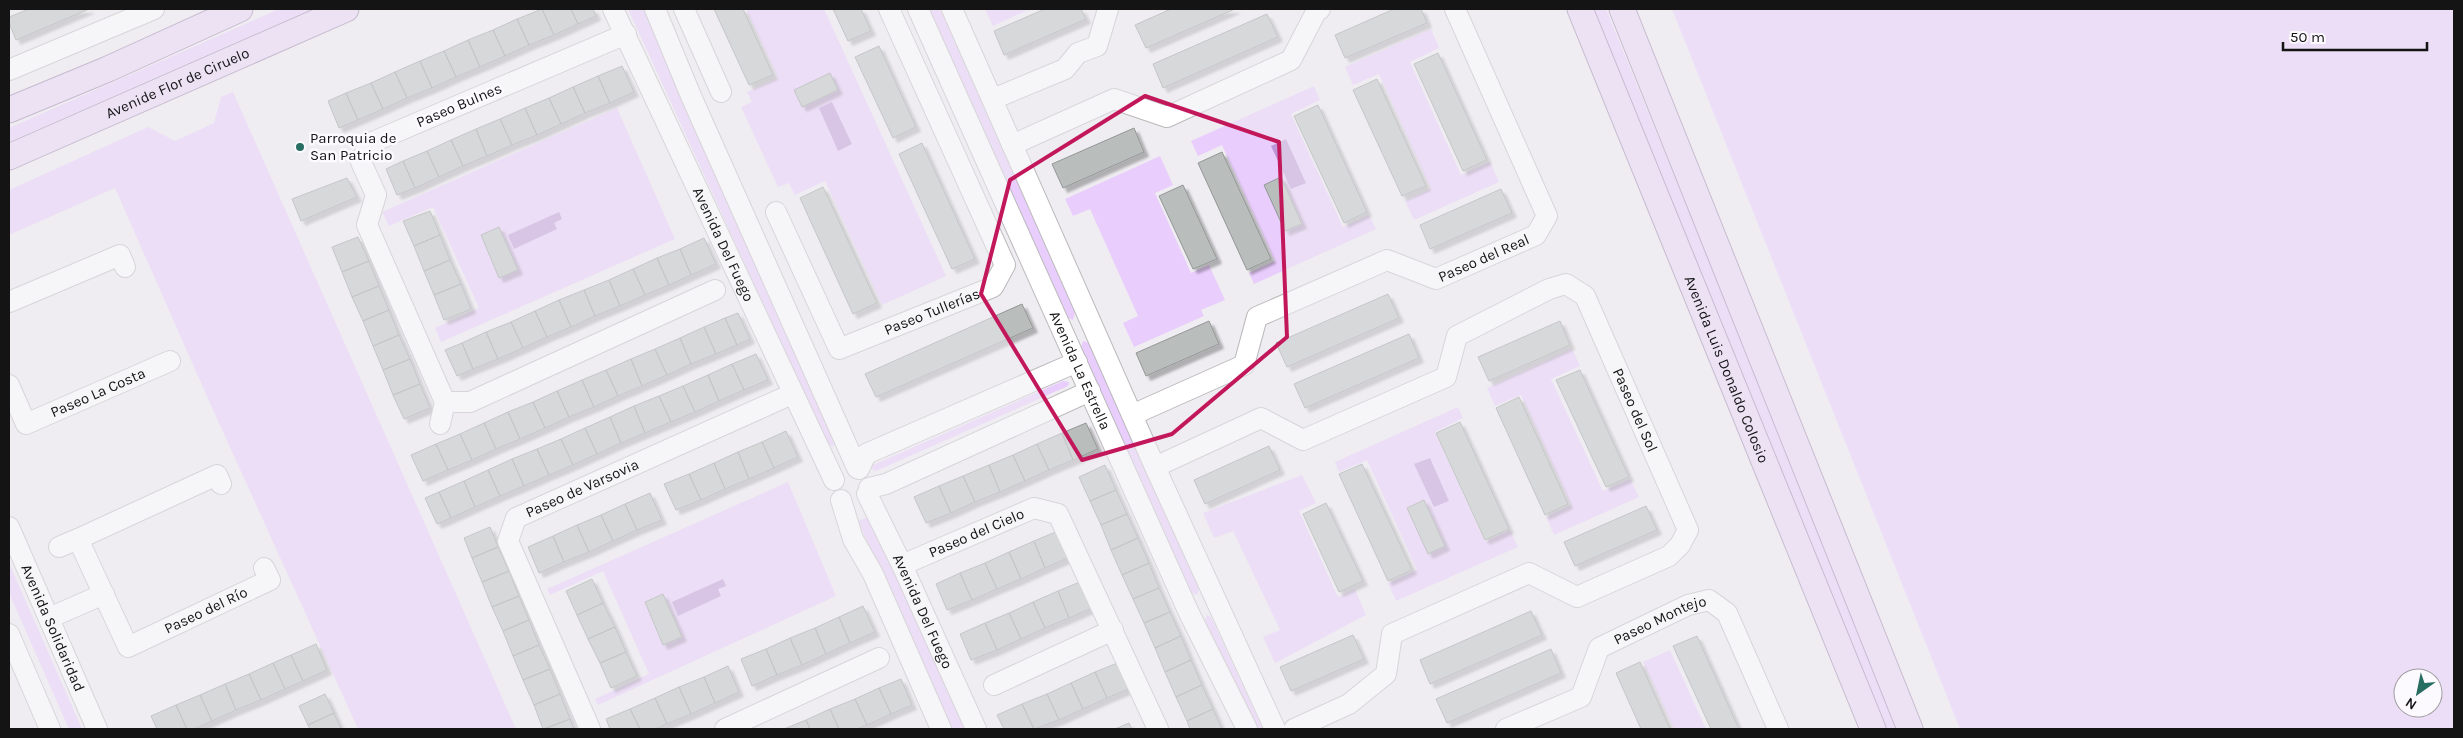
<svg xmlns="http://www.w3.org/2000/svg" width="2463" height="738" viewBox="0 0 2463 738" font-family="Karla,sans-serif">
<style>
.green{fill:#e9cdfd;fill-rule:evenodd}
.water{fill:#bd96d7}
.building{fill:#b9bebd;stroke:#929796;filter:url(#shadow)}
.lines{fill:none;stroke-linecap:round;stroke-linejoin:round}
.minor-casing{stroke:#bbb9bc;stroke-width:22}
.major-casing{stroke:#957ea6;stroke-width:27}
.minor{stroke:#fff;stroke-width:20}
.major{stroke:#e9d4f8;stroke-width:25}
.marked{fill:none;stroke:#c2185b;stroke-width:4;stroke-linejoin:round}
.poi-dot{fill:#276d61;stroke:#fdfaff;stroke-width:2}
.labels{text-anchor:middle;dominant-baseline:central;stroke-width:5;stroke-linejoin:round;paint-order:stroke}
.street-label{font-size:15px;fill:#141415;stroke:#fdfaff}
.poi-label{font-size:15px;fill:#141415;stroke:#fdfaff;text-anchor:start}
</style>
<defs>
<filter id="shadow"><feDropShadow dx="4.5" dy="4.5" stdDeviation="1" flood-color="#0004"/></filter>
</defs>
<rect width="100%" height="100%" fill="#efedf1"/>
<path class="green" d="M279,9H312L9,142V128Z
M628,9H644L836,442L833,447L827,443Z
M746,9H824L946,276L882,305L825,181L795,195L789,183L778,187L741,107L752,102L747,92L778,78Z
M928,9H940L1075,313L1073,320L1066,317Z
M985,9H1030L993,26Z
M1591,9H1606L1900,729H1886Z
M1672,9H2454V729H1960ZM2403,678H2433V708H2403Z
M1431,29L1439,48L1410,62L1461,175L1490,162L1499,182L1414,220L1405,201L1431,189L1379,74L1353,85L1345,67Z
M1314,86L1320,100L1291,114L1343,227L1369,215L1376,229L1254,284L1249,273L1275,261L1222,145L1198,156L1191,141Z
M233,92L516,729H358L213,410L115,188L9,235V190L148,127L175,141L214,123L221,97Z
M617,108L675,239L441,342L435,328L479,308L433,207L389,226L382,212Z
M1160,156L1173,185L1155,193L1191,273L1209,265L1225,300L1201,310L1204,316L1134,347L1123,323L1138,316L1090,209L1073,216L1065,199Z
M1083,341L1089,343L1200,587L1197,595L1191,593L1081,347Z
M1572,349L1580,366L1551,379L1603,491L1630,479L1639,497L1554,535L1546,517L1571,505L1521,395L1495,406L1487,388Z
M1063,381L1069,382L1068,386L876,471L872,469L873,465Z
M1458,407L1463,418L1435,432L1485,542L1510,530L1518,547L1396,601L1388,583L1417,570L1367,460L1339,472L1335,462Z
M1302,475L1316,503L1299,511L1338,597L1355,589L1366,615L1275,663L1263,637L1280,630L1233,531L1214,538L1203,513Z
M788,482L836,596L598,705L595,699L649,674L603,571L550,595L547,589Z
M870,516L965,729H951L858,521Z
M9,563L82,729H69L9,593Z
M1207,615L1211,617L1263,729H1254L1205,620Z
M1670,650L1706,729H1674L1643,662Z"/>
<path class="water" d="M832,102L852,144L838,151L819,108Z
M1286,139L1306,183L1291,189L1271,146Z
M559,212L562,219L554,223L557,229L514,249L508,235Z
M1430,458L1449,501L1434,507L1414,464Z
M723,579L726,586L718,589L721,596L678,616L672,602Z"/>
<path class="building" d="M29,9H89L16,40L9,23V17Z
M542,9L554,35L529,45L517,19Z
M542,9H571L578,24L554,35Z
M571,9H593L596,16L578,24Z
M714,9H743L773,75L749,85Z
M833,9H861L871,31L848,41Z
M1045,9H1081L1086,19L1004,55L994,31Z
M1171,9H1235L1146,48L1135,25Z
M1394,9H1421L1427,23L1345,58L1335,35Z
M1267,14L1278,37L1163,88L1153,64Z
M517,19L529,45L505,56L493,30Z
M493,30L505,56L480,67L468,40Z
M468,40L480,67L456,77L444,51Z
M879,46L916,127L893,138L855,57Z
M444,51L456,77L432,88L420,61Z
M1438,53L1487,160L1463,171L1414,64Z
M420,61L432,88L407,98L395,72Z
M622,66L634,92L610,103L598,76Z
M395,72L407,98L383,109L371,83Z
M830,73L838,90L802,107L794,90Z
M598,76L610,103L585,113L573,87Z
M1377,79L1426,186L1402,196L1353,90Z
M371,83L383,109L358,120L346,93Z
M573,87L585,113L561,124L549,98Z
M346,93L358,120L339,128L328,101Z
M549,98L561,124L537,135L525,108Z
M1318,105L1367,212L1344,223L1294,116Z
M525,108L537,135L512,145L500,119Z
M500,119L512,145L487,156L476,129Z
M1134,128L1144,152L1063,188L1052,164Z
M476,129L487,156L463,166L451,140Z
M451,140L463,166L439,177L427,151Z
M922,143L975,259L952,269L899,154Z
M427,151L439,177L415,188L403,161Z
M1222,152L1271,259L1247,270L1198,163Z
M403,161L415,188L397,195L386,169Z
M1281,177L1302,224L1285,231L1264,185Z
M347,178L357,197L301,221L292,199Z
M1183,185L1217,259L1193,269L1159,196Z
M823,187L877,303L853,314L800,198Z
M1501,189L1512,213L1430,249L1420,225Z
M430,211L440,235L414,246L403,221Z
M499,227L518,270L499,278L481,235Z
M440,235L450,260L424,271L414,246Z
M358,237L369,261L342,272L332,247Z
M704,238L716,264L691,275L680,249Z
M680,249L691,275L669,285L657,258Z
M657,258L669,285L645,295L633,269Z
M450,260L461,284L434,295L424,271Z
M369,261L379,286L352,297L342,272Z
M633,269L645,295L620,306L609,280Z
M609,280L620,306L595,316L584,290Z
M461,284L471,309L444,320L434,295Z
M379,286L389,310L363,321L352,297Z
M584,290L595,316L571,327L559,300Z
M1388,294L1399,318L1287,367L1276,343Z
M559,300L571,327L547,337L535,311Z
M1022,304L1033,328L876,397L865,374Z
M389,310L399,335L373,346L363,321Z
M535,311L547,337L523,348L511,322Z
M738,313L750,339L737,345L725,318Z
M725,318L737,345L716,354L704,327Z
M1209,321L1219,344L1146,376L1136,353Z
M1560,321L1570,345L1489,381L1478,357Z
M511,322L523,348L498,359L486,332Z
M704,327L716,354L691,364L680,338Z
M486,332L498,359L473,369L462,343Z
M1409,334L1419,358L1305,408L1294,384Z
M399,335L410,359L383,370L373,346Z
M680,338L691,364L667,375L655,349Z
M462,343L473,369L457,376L445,350Z
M655,349L667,375L642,386L631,359Z
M756,354L768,380L744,390L732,364Z
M410,359L420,384L393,395L383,370Z
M631,359L642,386L618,396L606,370Z
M732,364L744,390L719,401L708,375Z
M606,370L618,396L594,407L582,380Z
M1580,370L1629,477L1606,487L1556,380Z
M708,375L719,401L695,412L683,386Z
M582,380L594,407L569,417L557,391Z
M420,384L430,408L404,419L393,395Z
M683,386L695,412L671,422L659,396Z
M557,391L569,417L545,428L533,402Z
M659,396L671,422L645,433L634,406Z
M1519,397L1568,504L1545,515L1496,408Z
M533,402L545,428L520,439L508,412Z
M634,406L645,433L621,443L610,417Z
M508,412L520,439L496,449L484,423Z
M610,417L621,443L597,454L585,428Z
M1460,422L1509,529L1485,540L1436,433Z
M484,423L496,449L472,460L460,434Z
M1086,423L1098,449L1073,460L1062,433Z
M585,428L597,454L573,465L561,439Z
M786,431L798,457L774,468L762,442Z
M1062,433L1073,460L1049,470L1037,444Z
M460,434L472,460L448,470L436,444Z
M561,439L573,465L549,475L537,449Z
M762,442L774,468L749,479L738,452Z
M436,444L448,470L423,481L411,455Z
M1037,444L1049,470L1025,481L1013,455Z
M1269,446L1280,470L1205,504L1194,480Z
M537,449L549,475L524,486L512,459Z
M738,452L749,479L725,489L714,463Z
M1013,455L1025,481L1000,492L989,465Z
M512,459L524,486L500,496L488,470Z
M714,463L725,489L701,500L689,474Z
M1362,464L1412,570L1388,581L1339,474Z
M989,465L1000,492L975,502L963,476Z
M1105,465L1116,490L1090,501L1079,477Z
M488,470L500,496L475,507L464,481Z
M689,474L701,500L676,510L664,484Z
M963,476L975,502L951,513L939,486Z
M464,481L475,507L451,518L439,492Z
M939,486L951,513L926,523L914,497Z
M1116,490L1127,514L1101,525L1090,501Z
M439,492L451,518L437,524L425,498Z
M650,493L662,520L637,530L625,504Z
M1424,500L1445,546L1428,554L1407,508Z
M1326,503L1363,581L1339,592L1303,514Z
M625,504L637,530L613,541L601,515Z
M1646,506L1657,530L1575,566L1564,542Z
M1127,514L1138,538L1111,550L1101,525Z
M601,515L613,541L589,552L577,525Z
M577,525L589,552L564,562L553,536Z
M490,527L498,547L472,558L464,538Z
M1058,531L1070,557L1045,568L1034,541Z
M553,536L564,562L539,573L528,547Z
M1138,538L1149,563L1122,575L1111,550Z
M1034,541L1045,568L1021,579L1009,552Z
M498,547L509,571L482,582L472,558Z
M1009,552L1021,579L997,589L985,563Z
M985,563L997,589L972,600L960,573Z
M1149,563L1159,588L1133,599L1122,575Z
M509,571L519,596L492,607L482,582Z
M960,573L972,600L947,610L936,584Z
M592,579L603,603L577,615L566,591Z
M1082,581L1094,607L1069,618L1058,591Z
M1159,588L1170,612L1144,623L1133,599Z
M1058,591L1069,618L1045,628L1033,602Z
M663,594L682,637L663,645L645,602Z
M519,596L529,620L503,631L492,607Z
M1033,602L1045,628L1021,639L1009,613Z
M603,603L615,627L588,639L577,615Z
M863,606L875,632L850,643L839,617Z
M1531,611L1542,635L1430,684L1420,660Z
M1170,612L1181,636L1155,648L1144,623Z
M1009,613L1021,639L997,650L985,623Z
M839,617L850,643L826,654L815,628Z
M529,620L539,645L513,656L503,631Z
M985,623L997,650L971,660L960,634Z
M615,627L626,652L600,663L588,639Z
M815,628L826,654L802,665L790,638Z
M1353,635L1364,659L1291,691L1280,667Z
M1181,636L1191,660L1165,672L1155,648Z
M1697,636L1739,729H1711L1673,646Z
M790,638L802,665L777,675L766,649Z
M316,644L327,670L303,681L291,655Z
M539,645L550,669L523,680L513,656Z
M766,649L777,675L752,686L741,659Z
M1551,649L1561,673L1447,723L1436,699Z
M626,652L637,676L611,688L600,663Z
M291,655L303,681L285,689L273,663Z
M1191,660L1202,685L1176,697L1165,672Z
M1120,662L1131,688L1107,698L1095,672Z
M1640,662L1670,729H1641L1616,673Z
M273,663L285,689L261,700L249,674Z
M728,666L739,692L715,703L704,677Z
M550,669L560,694L534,705L523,680Z
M1095,672L1107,698L1083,709L1071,683Z
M249,674L261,700L236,710L225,684Z
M704,677L715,703L691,714L679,687Z
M901,679L912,705L891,714L879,688Z
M1071,683L1083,709L1059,720L1047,694Z
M225,684L236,710L212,721L200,695Z
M1202,685L1213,709L1187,721L1176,697Z
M679,687L691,714L667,724L655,698Z
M879,688L891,714L867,725L855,699Z
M325,694L334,713L308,725L299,706Z
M560,694L570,719L543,729L534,705Z
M1047,694L1059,720L1034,729L1022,704Z
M200,695L212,721L194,729H187L176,705Z
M655,698L667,724L655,729H640L630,709Z
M855,699L867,725L857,729H839L830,709Z
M1022,704L1034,729H1004L997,715Z
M176,705L187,729H157L151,716Z
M630,709L640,729H610L606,719Z
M830,709L839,729H810L806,720Z
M1213,709L1222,729H1190L1187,721Z
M334,713L341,729H310L308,725Z
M570,719L574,729H545Z
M806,720L810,729H784Z
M1129,723L1132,729H1115Z"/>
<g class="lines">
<g class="minor-casing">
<g id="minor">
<path id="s1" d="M613,9L834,480"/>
<path d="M655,9L691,96L857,468"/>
<path d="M684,9L721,92"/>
<path id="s2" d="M918,9L1189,613L1247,729"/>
<path d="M952,9L1155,467L1275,729"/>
<path d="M626,34L368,144L361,162L376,195L367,225L445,402H470L715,290"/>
<path d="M9,70L154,9"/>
<path d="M993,99L1065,69L1078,53L1097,46L1108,9"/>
<path d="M1012,145L1114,99L1167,117L1291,60L1317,10L1320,9"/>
<path id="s3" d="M776,212L839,349L993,287L1005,265L889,9"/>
<path d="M9,302L120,255L125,267"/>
<path id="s4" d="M9,385L26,424L170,361"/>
<path id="s5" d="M1132,415L1244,365L1257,317L1387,260L1436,279L1536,235L1547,216L1455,9"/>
<path d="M440,424L445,402"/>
<path id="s6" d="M1155,467L1261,418L1303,440L1446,377L1457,336L1549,289L1566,284L1585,296L1688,530L1680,545L1669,556L1577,597L1529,573L1392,634L1386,674L1349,704L1294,729"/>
<path d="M859,469L866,454L1077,362"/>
<path id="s7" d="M221,484L217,475L78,539L128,647L270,580L264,568"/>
<path d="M869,488L886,484L1090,391"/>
<path id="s8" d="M867,494L902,565L976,729"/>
<path d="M841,500L853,539L873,574L941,729"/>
<path id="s9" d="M9,527L97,729"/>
<path d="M59,547L78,539"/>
<path id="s10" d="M902,565L1034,508L1058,514L1158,729"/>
<path d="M49,618L104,594"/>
<path d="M9,634L50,729"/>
<path d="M994,685L1113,630"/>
<path id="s11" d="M590,729L508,541L516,518L792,394"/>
<path d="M725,729L879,658"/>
<path id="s12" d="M1506,729L1581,697L1599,648L1688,605L1709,600L1727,613L1778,729"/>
</g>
</g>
<g class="major-casing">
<g id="major">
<path id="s13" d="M1580,9L1873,729"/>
<path d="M1622,9L1910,729"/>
<path d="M9,110L108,69L240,9"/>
<path id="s14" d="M9,157L346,9"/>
</g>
</g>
<use href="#minor" class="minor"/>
<use href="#major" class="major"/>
</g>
<path d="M0 0H2463V738H0ZM1145,96L1279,142L1287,337L1172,434L1082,460L981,294L1010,180Z" fill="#efedf1" fill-opacity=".55" fill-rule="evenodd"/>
<path class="marked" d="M1145,96L1279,142L1287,337L1172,434L1082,460L981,294L1010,180Z"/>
<circle class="poi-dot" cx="300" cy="147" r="5"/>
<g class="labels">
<g class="street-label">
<text stroke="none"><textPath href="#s14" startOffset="184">Avenide Flor de Ciruelo</textPath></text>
<text transform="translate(459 105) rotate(-23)">Paseo Bulnes</text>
<text stroke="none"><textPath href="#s1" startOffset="260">Avenida Del Fuego</textPath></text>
<text stroke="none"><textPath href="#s5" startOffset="419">Paseo del Real</textPath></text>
<text stroke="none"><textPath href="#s3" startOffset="251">Paseo Tullerías</textPath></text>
<text stroke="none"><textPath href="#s13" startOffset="389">Avenida Luis Donaldo Colosio</textPath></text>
<text stroke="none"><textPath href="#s2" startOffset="396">Avenida La Estrella</textPath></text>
<text stroke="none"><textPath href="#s4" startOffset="121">Paseo La Costa</textPath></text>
<text stroke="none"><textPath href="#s6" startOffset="631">Paseo del Sol</textPath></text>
<text stroke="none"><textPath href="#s11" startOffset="302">Paseo de Varsovia</textPath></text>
<text stroke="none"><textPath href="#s10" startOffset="81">Paseo del Cielo</textPath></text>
<text stroke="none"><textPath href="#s7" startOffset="368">Paseo del Río</textPath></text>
<text stroke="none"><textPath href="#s8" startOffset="130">Avenida Del Fuego</textPath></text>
<text stroke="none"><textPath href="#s12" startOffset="201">Paseo Montejo</textPath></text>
<text stroke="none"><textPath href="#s9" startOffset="110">Avenida Solidaridad</textPath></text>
</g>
<g class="poi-label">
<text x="310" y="138">Parroquia de<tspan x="310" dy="17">San Patricio</tspan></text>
</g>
</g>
<rect width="2463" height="738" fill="none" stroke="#141415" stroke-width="20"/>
<g transform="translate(2418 693) rotate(213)"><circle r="24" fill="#fdfaff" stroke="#a09ea1"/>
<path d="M0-4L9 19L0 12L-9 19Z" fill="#276d61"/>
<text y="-8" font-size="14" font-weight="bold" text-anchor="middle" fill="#141415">N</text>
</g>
<path d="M2283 42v8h144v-8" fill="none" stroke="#141415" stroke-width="2.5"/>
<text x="2290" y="42" font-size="15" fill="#141415" stroke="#fdfaff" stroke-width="4" paint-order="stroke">50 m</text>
</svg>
